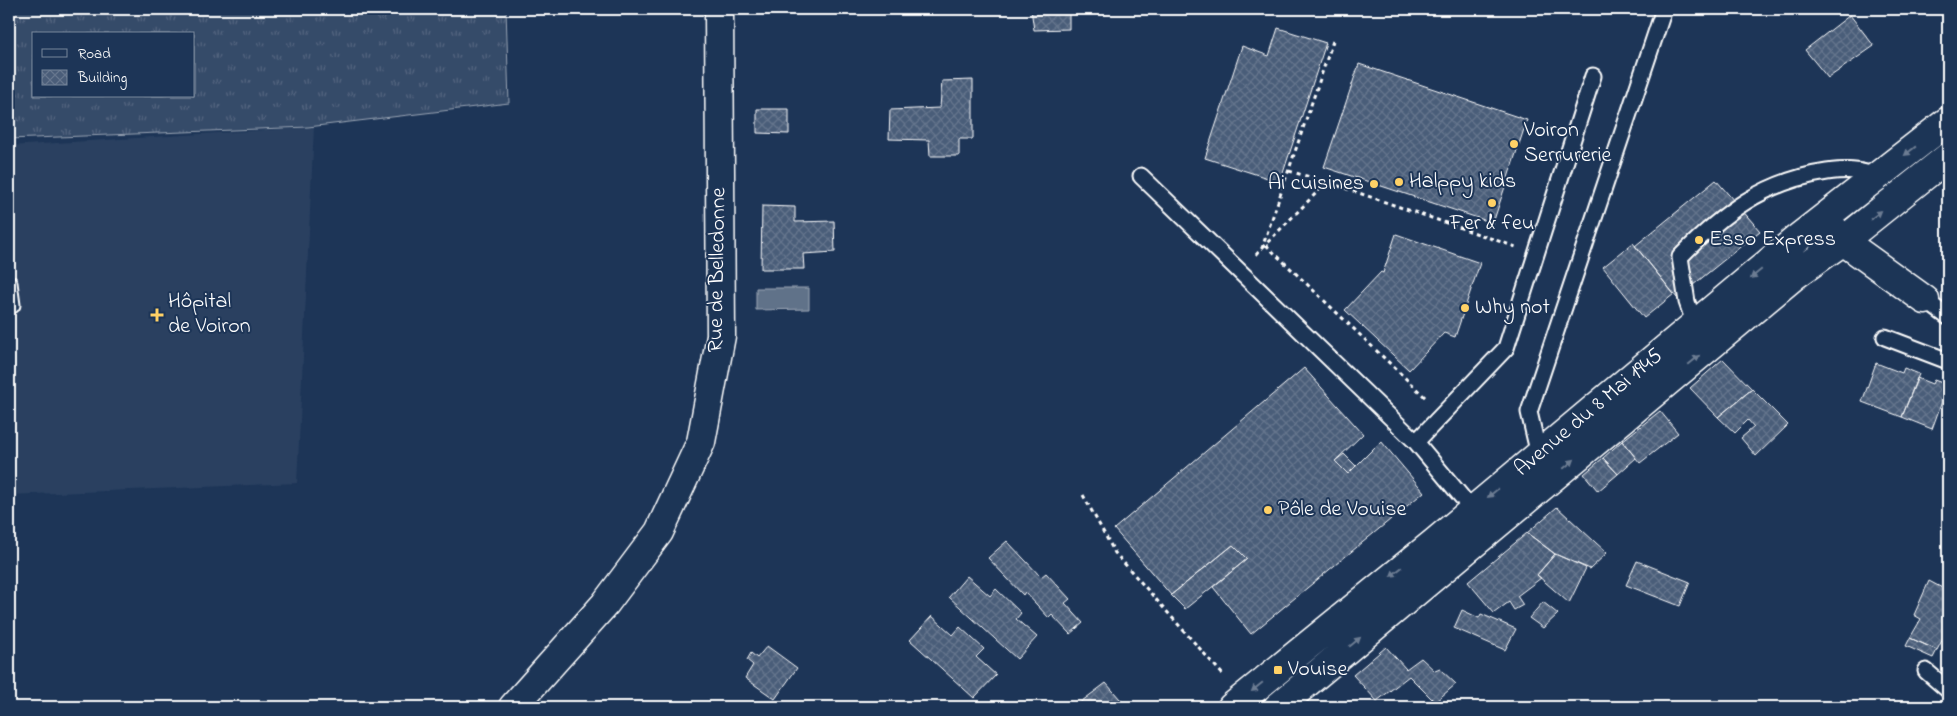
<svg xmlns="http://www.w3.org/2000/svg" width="1957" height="716" viewBox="0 0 1957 716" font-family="'Indie Flower',sans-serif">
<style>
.built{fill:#2a4161}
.grass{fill:url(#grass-tufts);stroke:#9aa5b4;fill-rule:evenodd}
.water{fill:#617289;stroke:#a0aab8}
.building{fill:url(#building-cross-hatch);stroke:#fff}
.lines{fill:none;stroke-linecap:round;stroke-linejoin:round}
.lane-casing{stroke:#fff;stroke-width:19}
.street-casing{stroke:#fff;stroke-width:31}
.primary-casing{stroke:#fff;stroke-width:31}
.path{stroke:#fff;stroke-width:3;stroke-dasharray:4 4;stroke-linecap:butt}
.lane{stroke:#1d3557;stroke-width:15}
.street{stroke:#1d3557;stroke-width:28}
.primary{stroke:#1d3557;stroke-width:28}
.oneway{fill:#6c7c92}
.poi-dot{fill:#ffd166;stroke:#1d3557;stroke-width:2}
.labels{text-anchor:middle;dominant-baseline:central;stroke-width:4;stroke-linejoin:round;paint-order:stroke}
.poi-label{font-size:22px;fill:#fff;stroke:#1d3557;text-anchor:start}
.street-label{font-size:22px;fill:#fff;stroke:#1d3557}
</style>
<defs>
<pattern id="grass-tufts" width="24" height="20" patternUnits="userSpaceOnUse" patternTransform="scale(1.25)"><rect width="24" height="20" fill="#364b69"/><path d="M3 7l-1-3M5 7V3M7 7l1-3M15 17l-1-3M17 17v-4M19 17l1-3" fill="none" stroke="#546680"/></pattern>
<pattern id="building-cross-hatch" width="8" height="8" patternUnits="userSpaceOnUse" patternTransform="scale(1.25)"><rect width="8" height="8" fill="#4a5d79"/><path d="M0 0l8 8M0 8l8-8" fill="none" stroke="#65758d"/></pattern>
</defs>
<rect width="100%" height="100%" fill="#1d3557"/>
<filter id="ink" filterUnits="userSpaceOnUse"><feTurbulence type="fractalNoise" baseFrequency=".02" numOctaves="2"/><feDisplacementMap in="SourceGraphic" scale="10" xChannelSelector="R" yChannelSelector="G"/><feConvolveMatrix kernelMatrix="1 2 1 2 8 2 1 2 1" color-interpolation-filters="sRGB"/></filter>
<g filter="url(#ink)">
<path class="built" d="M314,127L297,483L9,495V146Z"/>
<path class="grass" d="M9,9H506L509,103L308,127L9,139ZM34,34H194V96H34Z"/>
<path class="water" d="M756,288H809V309L756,310Z"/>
<path class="building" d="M1031,9H1069V29L1034,30Z
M1850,15L1874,46L1828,78L1805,50Z
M1278,28L1326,43L1280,182L1205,158L1242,46L1269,56Z
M1359,64L1527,120L1493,223L1324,167Z
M973,80V139H959V156H930L929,140L889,139L890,110L940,108L942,81Z
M757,109H789V134L757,133Z
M1716,180L1760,231L1677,298L1635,246Z
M762,206L795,207V222L834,221L835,252L803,254L804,269H761Z
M1396,234L1480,263L1455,337L1444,333L1409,370L1345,310L1381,272L1383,273Z
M1633,243L1674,294L1644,318L1603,267Z
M1723,359L1752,389L1718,417L1690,388Z
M1876,363L1902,373L1904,368L1919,374L1902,417L1862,402Z
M1304,368L1363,434L1335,461L1348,474L1381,441L1424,492L1251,634L1213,587L1247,559L1233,545L1171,595L1114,529Z
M1917,378L1932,384L1934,380L1948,385L1932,429L1902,417Z
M1752,389L1788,425L1756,456L1741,438L1754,427L1748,420L1735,433L1718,417Z
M1660,411L1678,433L1640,463L1622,441Z
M1622,441L1636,458L1618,474L1603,458Z
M1344,454L1356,466L1348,474L1335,461Z
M1603,458L1618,474L1598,491L1584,474Z
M1557,507L1607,553L1590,569L1555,554L1527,533Z
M1527,533L1555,554L1537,575L1541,578L1517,596L1523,605L1514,610L1509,602L1494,613L1468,582Z
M1007,541L1041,577L1046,573L1070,599L1065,603L1083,623L1070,634L1052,615L1049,618L1025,592L1023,595L988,558Z
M1233,545L1247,559L1185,609L1171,595Z
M1555,554L1586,568L1569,603L1537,575Z
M1637,561L1690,582L1680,606L1626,585Z
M967,576L990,596L996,589L1021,613L1016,619L1037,637L1017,659L949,597Z
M1929,581L1948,591V629L1937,650L1910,638L1921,619L1914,615Z
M1543,602L1558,614L1543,628L1529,618Z
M1462,610L1479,618L1481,614L1516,629L1505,650L1454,628Z
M932,616L953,635L960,627L984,649L976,657L996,675L974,698L910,640Z
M1910,638L1937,650L1933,658L1906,646Z
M767,646L797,668L775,699L745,678L753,665L747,660L751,653L757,658Z
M1386,647L1406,669L1421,658L1435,671L1440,669L1456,684L1435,702L1409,676L1377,701L1353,675Z
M1106,683L1127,707H1074Z"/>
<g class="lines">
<g class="lane-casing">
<path id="lane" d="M1141,176L1416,442L1476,514
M9,283L12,305
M1925,300L1948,317
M1695,325L1687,302L1680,257C1723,213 1764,181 1827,172C1844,170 1861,169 1876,177
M1885,337L1948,361
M1416,442L1506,348L1593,76
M1539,455L1529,412L1664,9
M1926,671L1948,690"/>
</g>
<g class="street-casing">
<path id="street" d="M1825,218L1843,241L1925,300
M513,707L605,604L659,532L701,442L721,336L719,9"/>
</g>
<g class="primary-casing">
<path id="primary" d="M1232,707L1435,542L1798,238L1948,121
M1278,707L1795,275L1843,241L1948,157"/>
</g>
<path class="path" d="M1289,171L1327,182
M1266,245L1426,398
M1262,248L1327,182L1516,247
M1256,255L1262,248L1334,38
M1083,495L1115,553L1224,676"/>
<use href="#lane" class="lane"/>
<use href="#street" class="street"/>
<use href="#primary" class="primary"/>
</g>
<defs><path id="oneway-solid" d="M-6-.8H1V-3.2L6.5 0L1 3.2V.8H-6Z" transform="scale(1.25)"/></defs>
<g class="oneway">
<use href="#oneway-solid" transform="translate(1910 151) rotate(142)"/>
<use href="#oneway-solid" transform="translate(1876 215) rotate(-38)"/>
<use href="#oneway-solid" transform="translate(1756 274) rotate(140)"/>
<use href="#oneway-solid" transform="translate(1694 360) rotate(-40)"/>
<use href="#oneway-solid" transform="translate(1569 464) rotate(-40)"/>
<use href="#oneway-solid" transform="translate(1493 493) rotate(141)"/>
<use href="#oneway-solid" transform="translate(1396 572) rotate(142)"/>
<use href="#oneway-solid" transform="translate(1355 642) rotate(-40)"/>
<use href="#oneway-solid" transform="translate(1257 687) rotate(141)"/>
</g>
</g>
<g class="poi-dot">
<circle cx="1514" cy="144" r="5"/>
<circle cx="1399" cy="182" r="5"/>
<circle cx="1374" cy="184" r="5"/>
<circle cx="1492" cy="203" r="5"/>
<circle cx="1699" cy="240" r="5"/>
<circle cx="1465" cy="308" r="5"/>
<path d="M154.5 307.5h5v5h5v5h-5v5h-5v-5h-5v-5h5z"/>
<circle cx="1268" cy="510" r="5"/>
<rect x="1273" y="665" width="10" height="10" rx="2.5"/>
</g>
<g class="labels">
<g class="poi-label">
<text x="1524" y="131">Voiron<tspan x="1524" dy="25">Serrurerie</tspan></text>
<text x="1409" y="182">Halppy kids</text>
<text x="1364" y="184" text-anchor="end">Ai cuisines</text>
<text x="1492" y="224" text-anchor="middle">Fer &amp; feu</text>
<text x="1709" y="240">Esso Express</text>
<text x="168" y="302">Hôpital<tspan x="168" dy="25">de Voiron</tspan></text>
<text x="1475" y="308">Why not</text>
<text x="1278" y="510">Pôle de Vouise</text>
<text x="1288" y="670">Vouise</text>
</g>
<g class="street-label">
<text transform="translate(718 270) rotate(-89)">Rue de Belledonne</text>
<text transform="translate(1589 413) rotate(-40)">Avenue du 8 Mai 1945</text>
</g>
</g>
<rect width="1957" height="716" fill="none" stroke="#1d3557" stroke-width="30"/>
<rect x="15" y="15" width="1927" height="686" fill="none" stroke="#fff" stroke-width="2" filter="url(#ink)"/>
<rect x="32" y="32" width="162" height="65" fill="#1d3557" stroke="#77869a"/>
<rect x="42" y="49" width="25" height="8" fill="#1d3557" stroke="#77869a"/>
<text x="78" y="58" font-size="15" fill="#ffffff">Road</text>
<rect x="42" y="70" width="25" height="15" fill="url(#building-cross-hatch)" stroke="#77869a"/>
<text x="78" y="82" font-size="15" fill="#ffffff">Building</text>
</svg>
